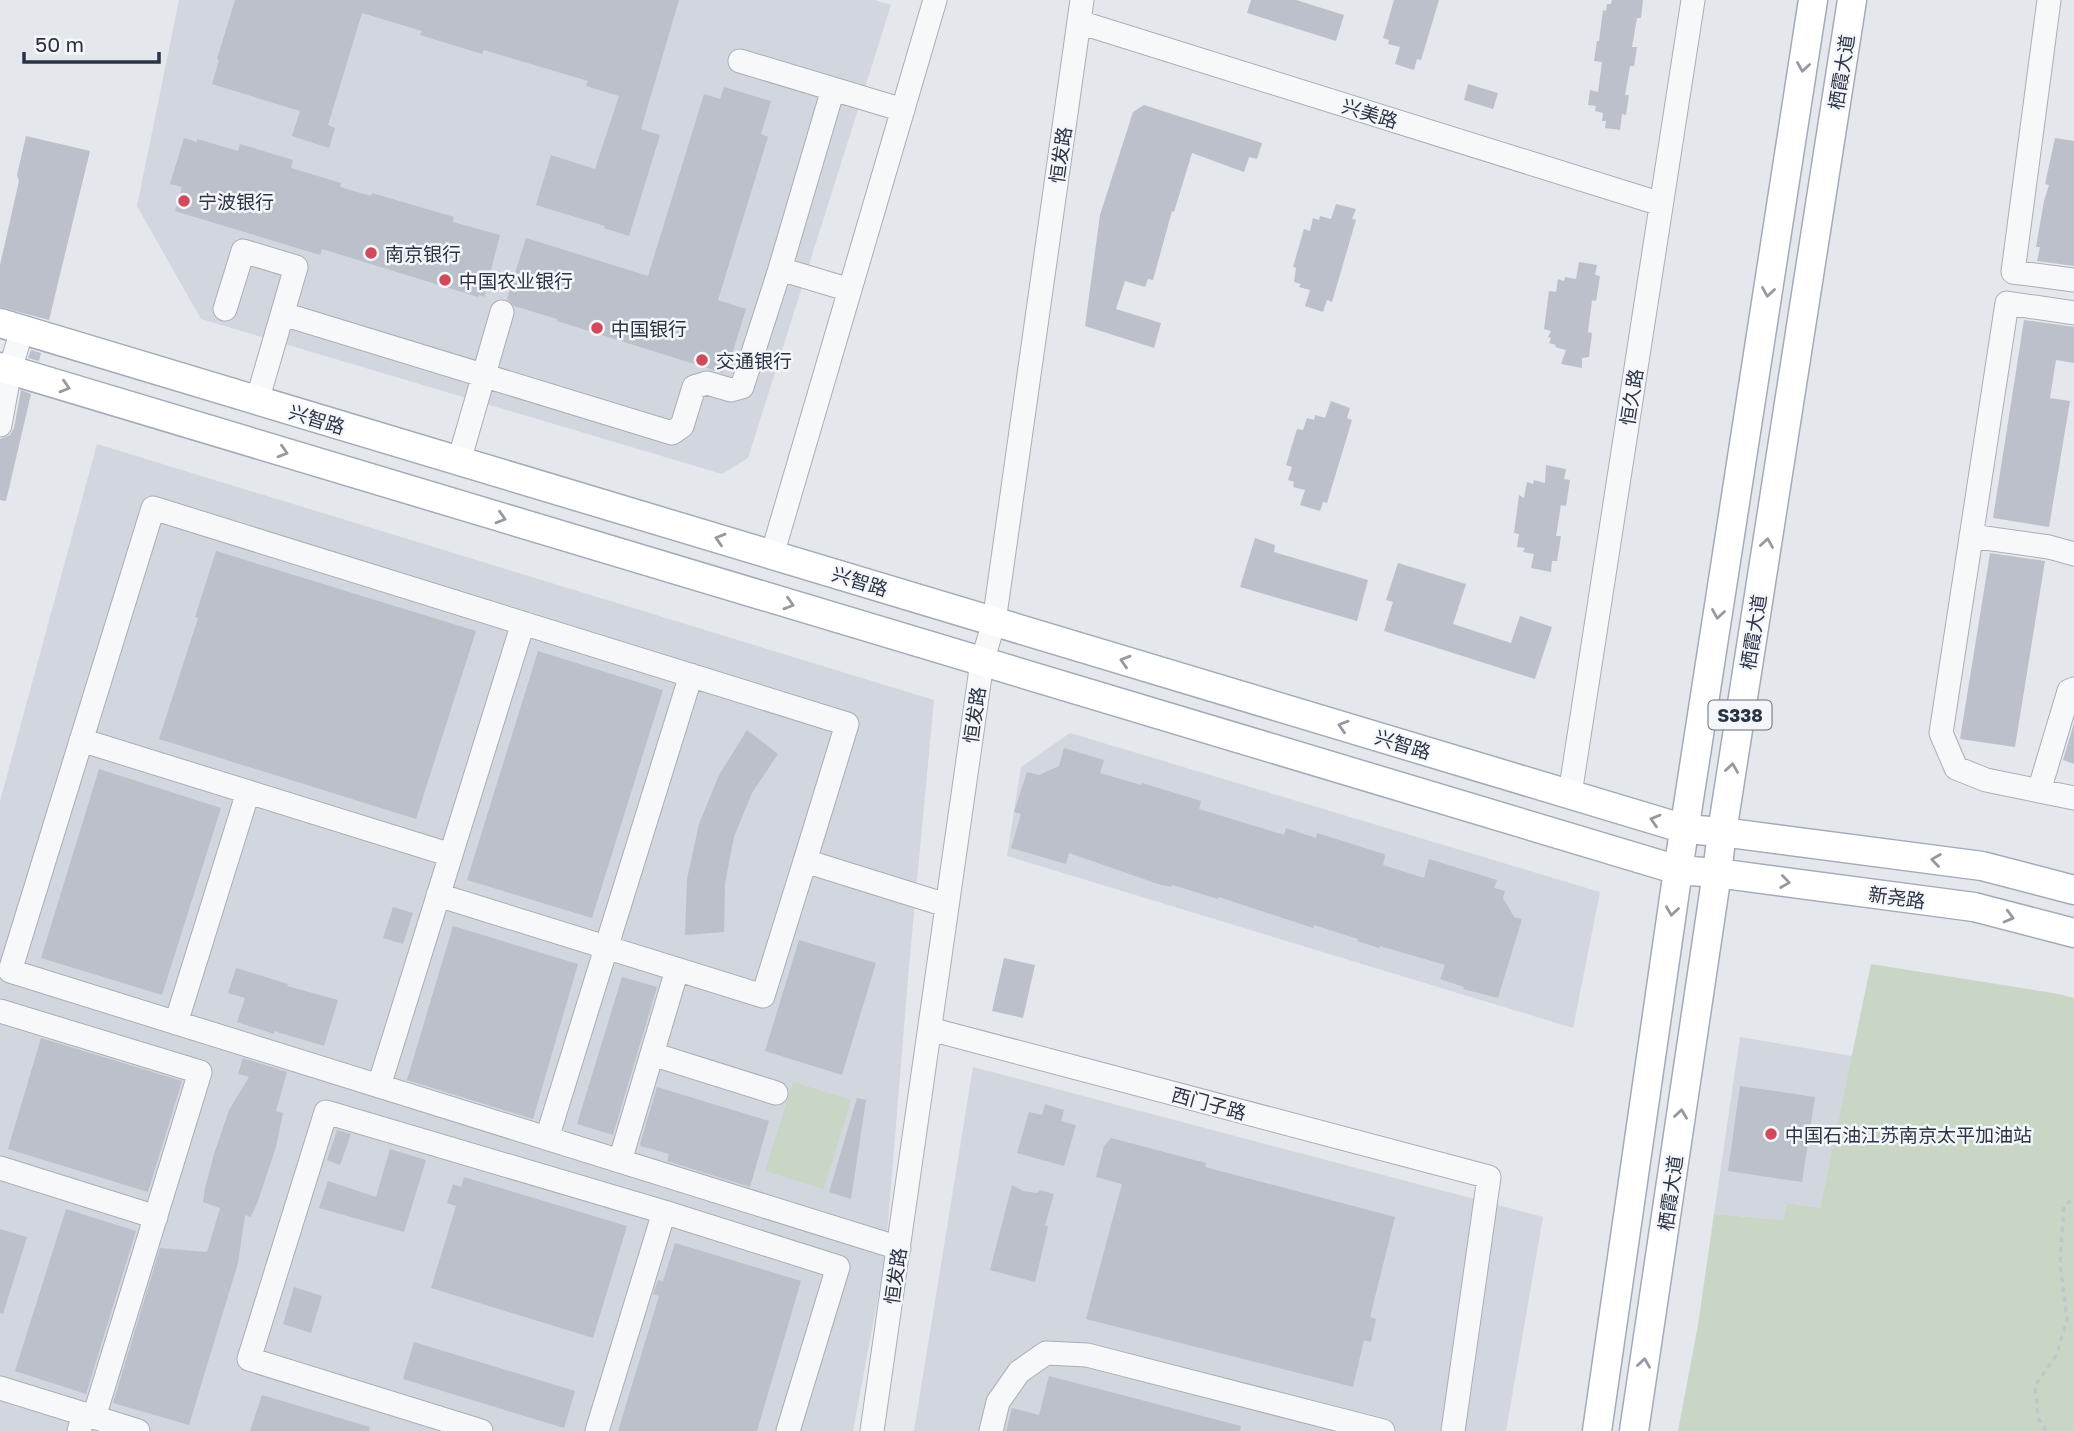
<svg xmlns="http://www.w3.org/2000/svg" width="2074" height="1431" viewBox="0 0 2074 1431" font-family="'Golos Text','Noto Sans SC',sans-serif">
<style>
.built{fill:#d2d6de}
.green{fill:#c9d6c5}
.building{fill:#bbc0ca}
.lines{fill:none;stroke-linecap:round;stroke-linejoin:round}
.minor-casing{stroke:#a9aeb7;stroke-width:25}
.major-casing{stroke:#a3abb8;stroke-width:31}
.path{stroke:#c2c5cb;stroke-width:3.5;stroke-dasharray:5 5;stroke-linecap:butt}
.minor{stroke:#f7f8fa;stroke-width:23}
.major{stroke:#fff;stroke-width:28}
.oneway{stroke:#959aa2}
.poi-dot{fill:#d1495b;stroke:#f4f6f9;stroke-width:2.5}
.labels{text-anchor:middle;dominant-baseline:central;stroke-width:5;stroke-linejoin:round;paint-order:stroke}
.shield{fill:#f4f6f9;stroke:#676e7b;stroke-width:2}
.shield-label{font-size:18px;font-weight:bold;fill:#2b3445}
.street-label{font-size:19px;fill:#2b3445;stroke:#f4f6f9}
.poi-label{font-size:19px;fill:#2b3445;stroke:#f4f6f9;text-anchor:start}
</style>
<rect width="100%" height="100%" fill="#e4e7ec"/>
<path class="built" d="M179,0H875L891,5L748,458L722,474L201,319L137,206Z
M97,444L934,700L909,966L885,1260L853,1431H0V801Z
M1070,733L1600,892L1573,1028L1007,856L1021,767Z
M1740,1037L1852,1056L1820,1208L1787,1203L1783,1220L1714,1214Z
M973,1067L1543,1217L1506,1431H914Z"/>
<path class="green" d="M1871,964L2059,994L2074,998V1431H1678L1698,1325L1714,1214L1783,1220L1787,1203L1820,1208Z
M793,1082L851,1100L824,1189L765,1171Z"/>
<path class="building" d="M235,0H679L641,129L660,135L629,236L604,228L605,226L536,205L551,155L595,169L619,96L586,86L588,81L484,50L482,54L420,35L422,31L362,13L328,125L335,128L329,148L292,136L300,111L212,84L219,60L217,59Z
M1251,0H1296L1344,15L1336,41L1247,13Z
M1394,0H1439L1421,60L1417,59L1414,70L1395,64L1400,47L1388,44L1389,40L1383,38Z
M1612,0H1643L1641,18H1637L1632,47H1637L1634,66H1630L1625,95H1629L1626,115L1622,114L1620,130L1605,128L1606,121H1602L1603,113L1595,111L1596,106L1588,105L1590,90L1598,92L1602,62L1594,61L1597,41H1599L1603,10L1606,11L1607,4H1611Z
M1468,84L1498,93L1493,109L1464,100Z
M724,87L771,101L761,134L768,137L718,300L746,309L727,370L724,369L723,373L557,321V319L514,306L507,299L526,238L648,276L704,94L720,99Z
M1144,105L1262,143L1257,159L1249,157L1244,172L1192,153L1174,212L1172,211L1153,280L1148,279L1145,287L1125,281L1116,309L1161,323L1154,348L1085,326L1100,215L1133,112Z
M26,136L90,151L49,320L0,307V265L19,181L17,175Z
M184,138L197,142V139L238,151L240,144L293,160L291,168L341,183L340,187L371,196L372,193L454,217L453,222L500,235L484,297L479,295L478,297L322,249L320,255L175,211L182,187L170,184Z
M2055,138L2074,141V266L2037,261L2040,247H2036L2044,201L2049,185L2045,184Z
M1336,204L1356,209L1352,219L1356,220L1332,302L1327,300L1323,312L1305,306L1310,290L1299,287L1301,284L1294,282L1296,268L1293,267L1304,229L1310,231L1313,218L1319,220L1320,216L1331,219Z
M1579,262L1597,265L1595,275L1600,276L1596,301L1592,300L1588,332L1592,333L1589,357L1582,358V368L1561,364L1566,350L1555,347L1556,345L1549,343L1551,338L1548,337L1551,331L1544,329L1549,291L1556,292L1558,279L1564,281L1565,277L1576,279Z
M2024,320L2074,327V363L2056,360L2050,398L2070,401L2049,527L1993,518Z
M31,350L41,353L39,361L28,358Z
M21,390L31,394L6,501L0,500V439L10,435L14,428Z
M1331,401L1350,408L1347,418L1352,420L1327,503L1323,502L1320,511L1300,505L1305,490L1293,487L1294,482L1288,480L1292,467L1286,465L1297,429L1303,430L1307,418L1314,420L1315,415L1325,418Z
M1546,465L1566,469L1564,479L1570,480L1566,506L1561,505L1556,536H1561L1557,561H1552L1551,572L1531,568L1534,554L1523,552L1525,548L1517,547L1519,534L1514,533L1519,495L1524,498L1527,482L1533,484L1534,480L1545,483Z
M1255,538L1275,545L1274,552L1368,580L1357,621L1240,587Z
M216,551L476,631L416,819L159,739L198,618L195,617Z
M1990,553L2045,561L2015,747L1960,739Z
M1398,563L1466,584L1453,624L1511,643L1520,616L1552,627L1535,679L1384,631L1393,602L1386,600Z
M538,651L663,690L592,918L467,880Z
M2074,723V764L2063,760Z
M747,730L778,754L752,793L734,837L725,884L724,932L685,935L687,879L699,824L719,775Z
M1064,748L1104,760L1100,773L1141,785L1142,783L1201,801L1199,809L1284,835L1286,828L1316,838L1317,833L1384,854L1385,856L1383,865L1424,878L1429,859L1497,880L1494,888L1505,891L1503,898L1514,917L1522,919L1498,998L1463,989L1464,987L1440,979L1445,965L1380,946L1379,948L1357,941L1358,939L1314,925L1313,928L1219,897L1218,899L1176,886L1172,885L1171,887L1158,884L1069,853L1066,864L1011,848L1021,814L1014,812L1027,772L1039,775L1059,766Z
M99,769L221,808L162,995L41,958Z
M393,907L413,913L403,944L383,938Z
M453,926L578,964L533,1119L407,1080Z
M799,940L876,963L842,1075L765,1051Z
M1004,958L1035,965L1023,1018L992,1011Z
M236,968L288,984L287,986L338,1000L324,1046L274,1031V1034L237,1022L245,998L228,993Z
M622,977L657,987L613,1135L577,1124Z
M41,1038L182,1081L148,1192L8,1149Z
M243,1058L287,1072L276,1111L283,1113L276,1147L258,1201L251,1217L245,1215L238,1263L189,1425L113,1403L160,1248L207,1252L220,1208L203,1202L205,1188L214,1154L229,1110L249,1077L238,1074Z
M1740,1086L1815,1097L1802,1182L1728,1171Z
M657,1087L769,1121L750,1187L667,1161L669,1154L641,1146L640,1144Z
M857,1098L866,1100L851,1199L829,1192Z
M1045,1104L1064,1110L1061,1121L1076,1125L1064,1166L1017,1153L1029,1112L1042,1115Z
M337,1130L351,1134L340,1165L327,1160Z
M1111,1138L1206,1163L1205,1167L1395,1217L1370,1317L1376,1319L1371,1342L1364,1340L1353,1387L1086,1319L1122,1184L1096,1177L1104,1146Z
M390,1149L426,1160L404,1232L319,1208L328,1181L376,1197Z
M464,1177L627,1226L593,1338L431,1288L456,1206L447,1203L453,1184L461,1187Z
M1012,1185L1023,1191L1037,1193L1040,1190L1054,1194L1045,1225L1048,1227L1035,1282L990,1270Z
M66,1209L136,1231L86,1394L15,1371Z
M0,1229L27,1237L3,1314L0,1313Z
M675,1243L801,1281L757,1431H618L659,1296L653,1294L658,1280L663,1281Z
M294,1287L322,1296L311,1333L283,1324Z
M414,1342L575,1391L564,1428L403,1379Z
M1049,1376L1241,1426L1240,1431H1006L1012,1408L1039,1415Z
M262,1395L370,1427L369,1431H250Z"/>
<g class="lines">
<g class="minor-casing">
<path id="minor" d="M2049,0L2013,272L2074,280
M1079,22L1661,204
M740,61L903,110
M780,269L833,89
M225,309L243,251L296,267L257,401
M2074,313L2007,303L1941,733L1956,768L1986,780L2074,798
M283,314L672,433L682,426L694,387L707,383L731,390L742,387L780,269L850,290
M0,425L10,370L22,330
M459,461L502,312
M1971,536L2049,547L2074,554
M772,555L935,0
M81,740L451,855
M2039,791L2069,691L2074,689
M1570,794L1693,0
M438,895L763,996L805,861
M0,1011L200,1072L94,1417
M176,1023L248,792
M930,1029L1489,1177L1453,1431
M652,1054L776,1093
M379,1086L523,623
M547,1138L691,675
M620,1161L677,970
M0,1168L156,1217
M664,1212L838,1267L788,1431
M899,1248L10,971L153,508L847,724L805,861L946,905
M0,1388L84,1414L79,1431
M84,1414L138,1431
M481,1431L249,1359L326,1112L664,1212L597,1431
M872,1431L982,662L994,622L1082,0
M991,1431L998,1402L1019,1372L1046,1353L1087,1355L1383,1431"/>
</g>
<g class="major-casing">
<path id="major" d="M0,323L1685,829L1722,832L1982,866L2074,890
M0,367L1678,870L1717,873L1974,907L2074,933
M1597,1431L1678,870L1813,0
M1634,1431L1717,873L1722,832L1852,0"/>
</g>
<path class="path" d="M2046,1431L2038,1418L2035,1386L2057,1354L2067,1319L2060,1263L2064,1205L2074,1199"/>
<use href="#minor" class="minor"/>
<use href="#major" class="major"/>
</g>
<defs><path id="oneway-chevron" d="M-2-3.5L2.5 0L-2 3.5" fill="none" stroke-width="1.6" stroke-linecap="round" stroke-linejoin="round" transform="scale(1.75)"/></defs>
<g class="oneway">
<use href="#oneway-chevron" transform="translate(1803 67) rotate(99)"/>
<use href="#oneway-chevron" transform="translate(1768 292) rotate(99)"/>
<use href="#oneway-chevron" transform="translate(65 387) rotate(17)"/>
<use href="#oneway-chevron" transform="translate(283 452) rotate(17)"/>
<use href="#oneway-chevron" transform="translate(501 518) rotate(17)"/>
<use href="#oneway-chevron" transform="translate(720 539) rotate(-163)"/>
<use href="#oneway-chevron" transform="translate(1767 543) rotate(-81)"/>
<use href="#oneway-chevron" transform="translate(789 604) rotate(17)"/>
<use href="#oneway-chevron" transform="translate(1718 614) rotate(99)"/>
<use href="#oneway-chevron" transform="translate(1125 661) rotate(-163)"/>
<use href="#oneway-chevron" transform="translate(1343 726) rotate(-163)"/>
<use href="#oneway-chevron" transform="translate(1732 768) rotate(-81)"/>
<use href="#oneway-chevron" transform="translate(1655 820) rotate(-163)"/>
<use href="#oneway-chevron" transform="translate(1936 860) rotate(-172)"/>
<use href="#oneway-chevron" transform="translate(1785 882) rotate(8)"/>
<use href="#oneway-chevron" transform="translate(1672 911) rotate(98)"/>
<use href="#oneway-chevron" transform="translate(2009 917) rotate(15)"/>
<use href="#oneway-chevron" transform="translate(1681 1114) rotate(-82)"/>
<use href="#oneway-chevron" transform="translate(1644 1363) rotate(-82)"/>
</g>
<g class="poi-dot">
<circle cx="184" cy="201" r="7"/>
<circle cx="371" cy="253" r="7"/>
<circle cx="445" cy="280" r="7"/>
<circle cx="597" cy="328" r="7"/>
<circle cx="702" cy="360" r="7"/>
<circle cx="1771" cy="1134" r="7"/>
</g>
<g class="labels">
<rect class="shield" x="1708.5" y="700.5" width="63" height="29" rx="5"/>
<g class="shield-label">
<text x="1740" y="715">S338</text>
</g>
<g class="street-label">
<text transform="translate(1841 72) rotate(-81)">栖霞大道</text>
<text transform="translate(1370 113) rotate(17)">兴美路</text>
<text transform="translate(1060 155) rotate(-82)">恒发路</text>
<text transform="translate(1631 397) rotate(-81)">恒久路</text>
<text transform="translate(317 419) rotate(17)">兴智路</text>
<text transform="translate(860 581) rotate(17)">兴智路</text>
<text transform="translate(1753 632) rotate(-81)">栖霞大道</text>
<text transform="translate(974 715) rotate(-82)">恒发路</text>
<text transform="translate(1403 744) rotate(17)">兴智路</text>
<text transform="translate(1897 897) rotate(8)">新尧路</text>
<text transform="translate(1209 1103) rotate(15)">西门子路</text>
<text transform="translate(1670 1193) rotate(-82)">栖霞大道</text>
<text transform="translate(895 1276) rotate(-82)">恒发路</text>
</g>
<g class="poi-label">
<text x="198" y="201">宁波银行</text>
<text x="385" y="253">南京银行</text>
<text x="459" y="280">中国农业银行</text>
<text x="611" y="328">中国银行</text>
<text x="716" y="360">交通银行</text>
<text x="1785" y="1134">中国石油江苏南京太平加油站</text>
</g>
</g>
<path d="M24 52v10h135v-10" fill="none" stroke="#2b3445" stroke-width="3.5"/>
<text x="35" y="52" font-size="21" fill="#2b3445" stroke="#f4f6f9" stroke-width="5" paint-order="stroke">50 m</text>
</svg>
